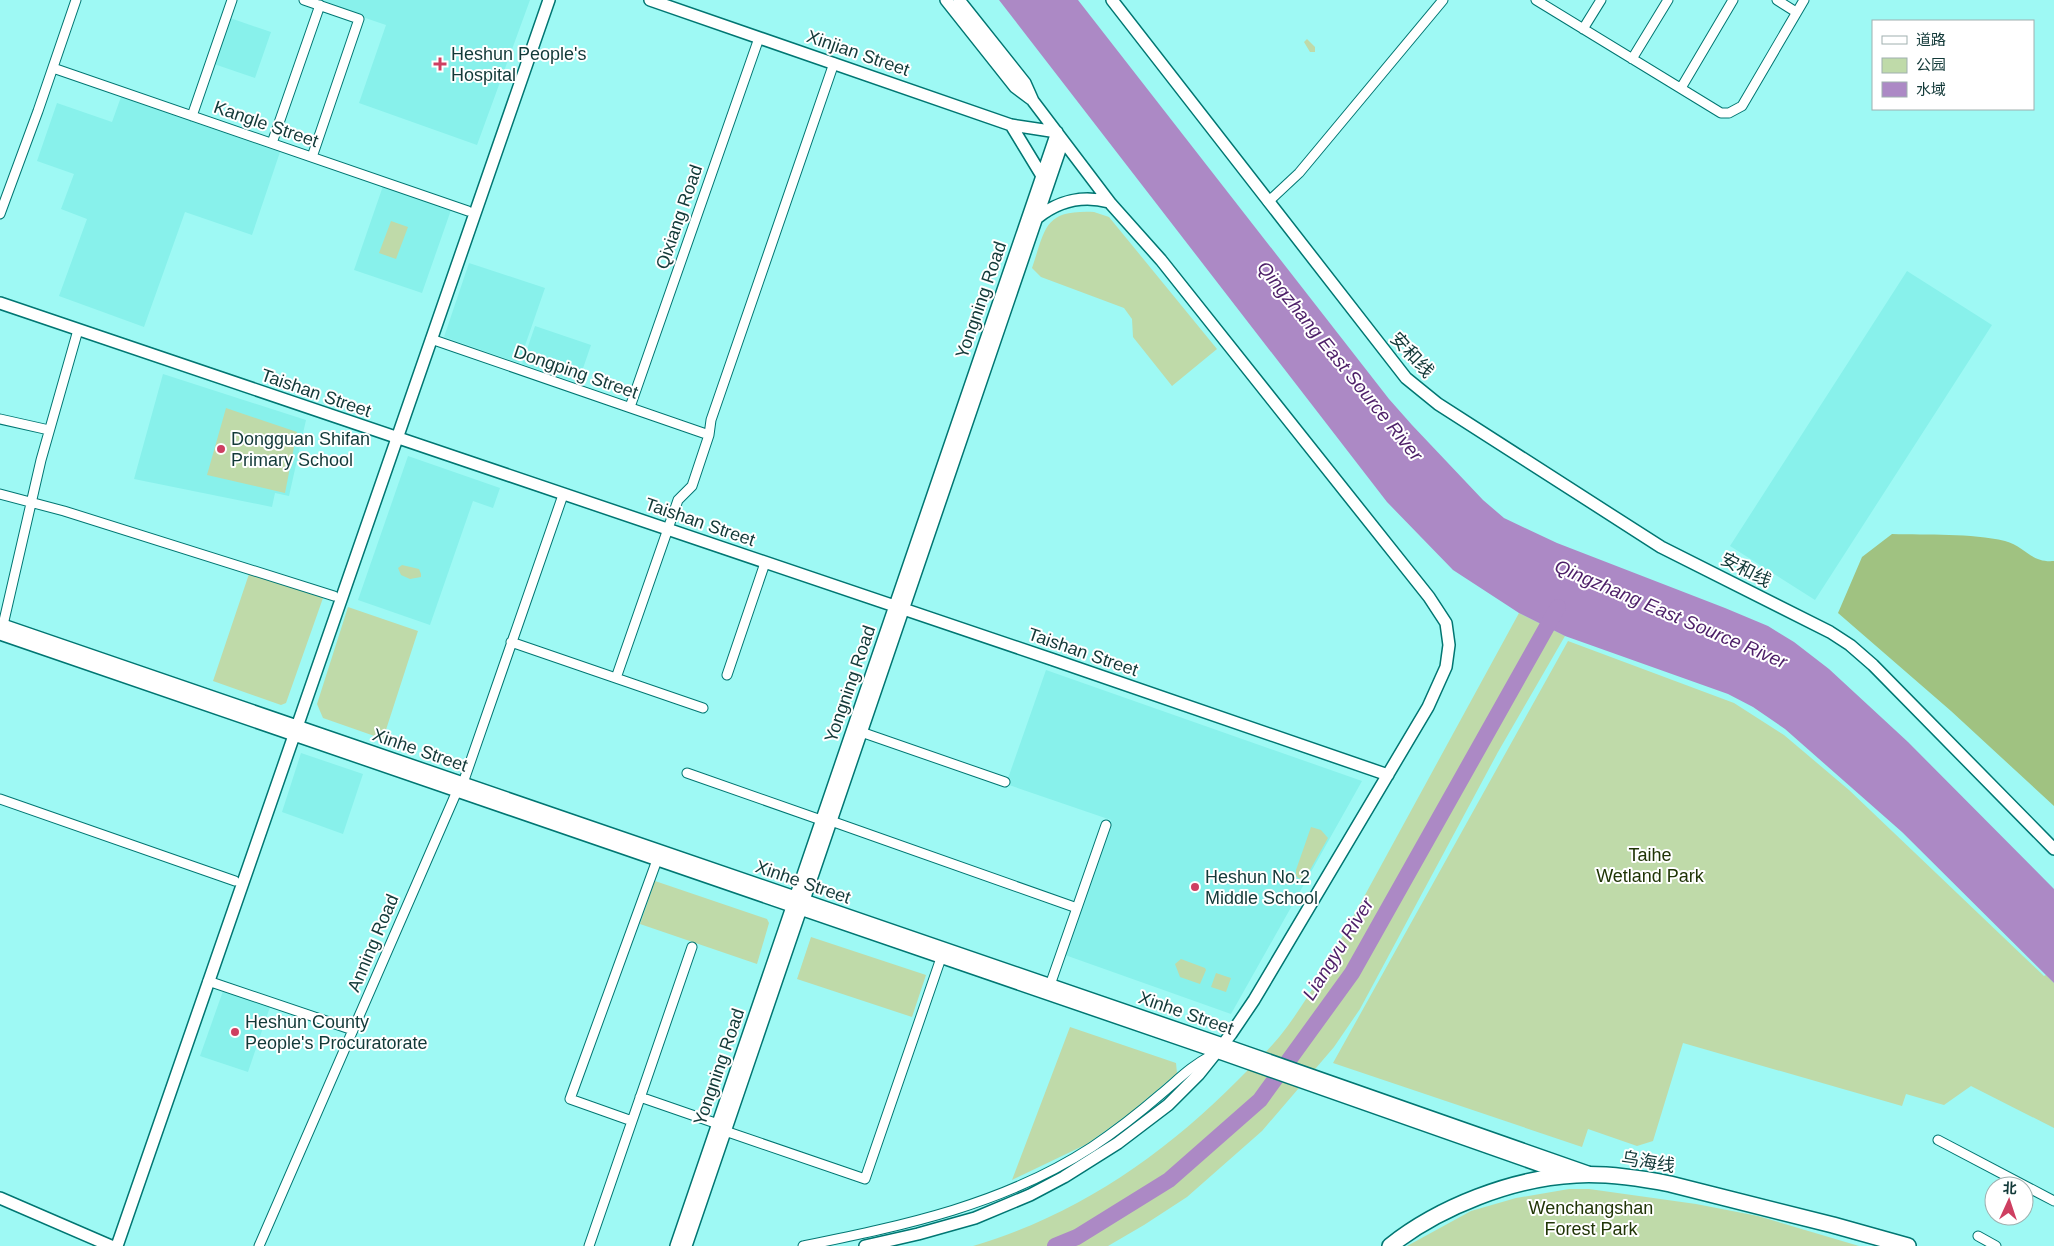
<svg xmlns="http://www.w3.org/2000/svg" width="2054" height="1246" viewBox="0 0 2054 1246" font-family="Helvetica,'Noto Sans SC',sans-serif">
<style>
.built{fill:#88f1eb}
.green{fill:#bfdaa9}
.forest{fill:#a0c281}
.water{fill:#ac89c5}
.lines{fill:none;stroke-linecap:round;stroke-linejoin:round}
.river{stroke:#ac89c5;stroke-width:16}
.street-casing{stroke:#017672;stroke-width:11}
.secondary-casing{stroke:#017672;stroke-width:14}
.highway-casing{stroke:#017672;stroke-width:18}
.street{stroke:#fff;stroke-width:9}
.secondary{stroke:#fff;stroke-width:11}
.highway{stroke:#fff;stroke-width:15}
.poi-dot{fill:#ce3f61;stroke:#fff;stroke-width:2}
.labels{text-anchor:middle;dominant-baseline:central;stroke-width:4;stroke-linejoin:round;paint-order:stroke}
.street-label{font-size:18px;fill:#123938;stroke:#fff}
.poi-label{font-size:18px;fill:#123938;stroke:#fff;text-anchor:start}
.park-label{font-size:18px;fill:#203506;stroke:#fff}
.water-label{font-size:19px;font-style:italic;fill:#4d1f68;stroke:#fff}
</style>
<rect width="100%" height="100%" fill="#9ef9f4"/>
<path class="built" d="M312,0H530L477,145L359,103L386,25Z
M230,18L271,32L255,78L214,64Z
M121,97L280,152L252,235L185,212L144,327L59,296L87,219L61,209L74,174L37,161L57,103L112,122Z
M383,186L451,210L422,293L354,270Z
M469,263L545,288L519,363L444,337Z
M1907,271L1992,325L1815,600L1730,546Z
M535,326L591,345L578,383L522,364Z
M163,374L306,420L289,496L275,493L272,507L134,479Z
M408,456L500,488L493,508L473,501L430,625L358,600Z
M1046,670L1362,781L1231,1014L1065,955L1111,820L1006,784Z
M301,753L363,774L343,834L282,812Z
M223,991L270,1007L248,1072L200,1056Z"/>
<path class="green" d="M1307,39L1315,47V52H1310L1304,42Z
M1094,212L1109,217L1217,349L1172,386L1133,337L1132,319L1124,308L1041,277L1032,268C1046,227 1044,210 1094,212Z
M391,221L408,227L396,259L379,253Z
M226,408L297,432L285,493L207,475Z
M402,565L419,569L421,574V577L410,579L401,575L398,568Z
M249,574L323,598L286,703L281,705L213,681Z
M348,607L418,631L383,739L323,718L317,704Z
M1519,613L1565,636L1498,752L1360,1009L1334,1047L1262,1131L1187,1197L1144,1225L1108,1246H973C1075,1216 1163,1156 1238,1080C1252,1066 1267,1052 1280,1036C1296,1016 1310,993 1324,970Z
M1568,641L1734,703L1784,735L1849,790L2044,976L2046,975L2054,983V1128L1971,1086L1944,1105L1906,1094L1902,1106L1683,1043L1653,1141L1637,1146L1588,1129L1582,1147L1333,1063Z
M1311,827L1321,830L1328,838L1305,879L1298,878L1296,875V870Z
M655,881L767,919L769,923L757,964L640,924Z
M811,937L926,975L912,1017L797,979Z
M1181,959L1205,968L1206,970L1200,984L1180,977L1175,964Z
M1216,973L1231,978L1226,992L1211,987Z
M1070,1027L1176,1063L1177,1073L1130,1113L1087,1144L1012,1180Z
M1569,1189H1589L1696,1204L1758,1216L1859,1246H1407L1471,1211L1516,1198Z"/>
<path class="forest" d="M1892,534C1927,535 1971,533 2005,541C2025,546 2030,563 2054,561V806L1951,711L1838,613L1862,557Z"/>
<path class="water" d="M999,0H1078L1389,399L1412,425L1483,500L1504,518L1557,543L1725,608L1768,626L1794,642L1829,669L1908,742L2054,889V983L1902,832L1785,729L1753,707L1728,694L1565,636L1519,613L1453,570L1387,502Z"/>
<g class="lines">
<path class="river" d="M1055,1246L1077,1237L1169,1180L1260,1100L1352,973L1558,607"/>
<g class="street-casing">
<path id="street" d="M304,0L359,19L312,157
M1536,0L1721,113H1729L1742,106L1804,0
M1777,0L1796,12
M1583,29L1601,0
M1632,59L1668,0
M53,68L468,211
M1681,88L1733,0
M192,116L232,0
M272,143L320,5
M1268,202L1299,173L1443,0
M0,214L38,111L76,0
M431,339L709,435
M630,407L759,38
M0,419L49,430
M0,494L64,511L334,596
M3,625L41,460L78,330
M511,642L703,708
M727,675L765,563
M616,678L678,500L692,486L709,435L711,420L834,63
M861,732L1005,782
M687,773L821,820
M463,783L563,495
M0,799L235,881
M831,821L1077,908
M208,981L353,1030
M1050,985L1106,825
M640,1097L718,1124
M632,1121L570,1099L657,860
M725,1131L865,1179L941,958
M1938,1140L2054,1201
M1978,1236L1996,1246
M259,1246L457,791
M589,1246L692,947
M803,1246C905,1225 1003,1205 1092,1147C1116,1131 1139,1113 1161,1094C1180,1078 1190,1067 1212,1055"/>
</g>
<g class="secondary-casing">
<path id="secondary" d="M650,0L1011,125L1057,132L676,1246
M946,0L1015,87L1031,99
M1112,0L1406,378L1438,404L1661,547L1830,632L1850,645L1873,665L2054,849
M1011,125L1042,176
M1037,218C1058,201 1083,195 1109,202
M0,303L1054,660L1388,775
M0,624L1223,1044L1588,1172
M0,634L1202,1047L1566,1175
M0,1198L111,1246
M117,1246L549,0
M686,1246L1063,141
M865,1246L918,1234L975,1218L1030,1195L1064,1177L1118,1143L1168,1105L1199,1074L1231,1034L1254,1000L1428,707L1446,667L1449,645L1446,623L1429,597L1161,260L1111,204L1033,101L1025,83L959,0"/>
</g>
<g class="highway-casing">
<path id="highway" d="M1390,1246C1439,1207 1513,1178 1576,1175C1607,1173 1639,1178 1670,1184L1833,1225L1908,1246"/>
</g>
<use href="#street" class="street"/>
<use href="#secondary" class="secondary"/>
<use href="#highway" class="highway"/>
</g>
<g class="poi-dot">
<path d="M437.5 56.5h5v5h5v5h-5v5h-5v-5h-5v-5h5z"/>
<circle cx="221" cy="449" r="5"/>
<circle cx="1195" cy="887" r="5"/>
<circle cx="235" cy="1032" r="5"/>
</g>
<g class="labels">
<g class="street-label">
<text transform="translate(858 53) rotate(19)">Xinjian Street</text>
<text transform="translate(266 124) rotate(19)">Kangle Street</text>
<text transform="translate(679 217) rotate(-71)">Qixiang Road</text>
<text transform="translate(981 300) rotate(-71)">Yongning Road</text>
<text transform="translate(1412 355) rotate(47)">安和线</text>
<text transform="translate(576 372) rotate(19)">Dongping Street</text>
<text transform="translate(316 393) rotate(19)">Taishan Street</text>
<text transform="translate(700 522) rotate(19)">Taishan Street</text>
<text transform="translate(1746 570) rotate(27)">安和线</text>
<text transform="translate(1083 652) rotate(19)">Taishan Street</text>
<text transform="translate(850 684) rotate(-71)">Yongning Road</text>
<text transform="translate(420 750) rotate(19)">Xinhe Street</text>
<text transform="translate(803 882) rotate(19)">Xinhe Street</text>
<text transform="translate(373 943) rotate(-67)">Anning Road</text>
<text transform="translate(1186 1013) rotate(19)">Xinhe Street</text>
<text transform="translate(719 1067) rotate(-71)">Yongning Road</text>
<text transform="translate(1648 1162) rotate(9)">乌海线</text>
</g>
<g class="poi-label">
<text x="451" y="54">Heshun People's<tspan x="451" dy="21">Hospital</tspan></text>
<text x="231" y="439">Dongguan Shifan<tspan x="231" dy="21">Primary School</tspan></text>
<text x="1205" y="877">Heshun No.2<tspan x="1205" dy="21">Middle School</tspan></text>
<text x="245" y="1022">Heshun County<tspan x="245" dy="21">People's Procuratorate</tspan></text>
</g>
<g class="park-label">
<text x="1650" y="855">Taihe<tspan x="1650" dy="21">Wetland Park</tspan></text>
<text x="1591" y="1208">Wenchangshan<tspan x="1591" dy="21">Forest Park</tspan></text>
</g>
<g class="water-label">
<text transform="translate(1340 361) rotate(51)">Qingzhang East Source River</text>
<text transform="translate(1671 614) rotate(23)">Qingzhang East Source River</text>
<text transform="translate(1338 949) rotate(-58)">Liangyu River</text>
</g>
</g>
<rect x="1872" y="20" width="162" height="90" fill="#ffffff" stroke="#a0b0af"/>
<rect x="1882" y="36" width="25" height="8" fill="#ffffff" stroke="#a0b0af"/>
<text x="1916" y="45" font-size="15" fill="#123938">道路</text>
<rect x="1882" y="58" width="25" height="15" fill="#bfdaa9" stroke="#a0b0af"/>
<text x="1916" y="70" font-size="15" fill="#123938">公园</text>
<rect x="1882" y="82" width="25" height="15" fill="#ac89c5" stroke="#a0b0af"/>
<text x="1916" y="95" font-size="15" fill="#123938">水域</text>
<g transform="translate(2009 1201) rotate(3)"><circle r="24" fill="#ffffff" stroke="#a0b0af"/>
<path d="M0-4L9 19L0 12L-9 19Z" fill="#ce3f61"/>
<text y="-8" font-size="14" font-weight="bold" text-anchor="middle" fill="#123938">北</text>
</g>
</svg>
